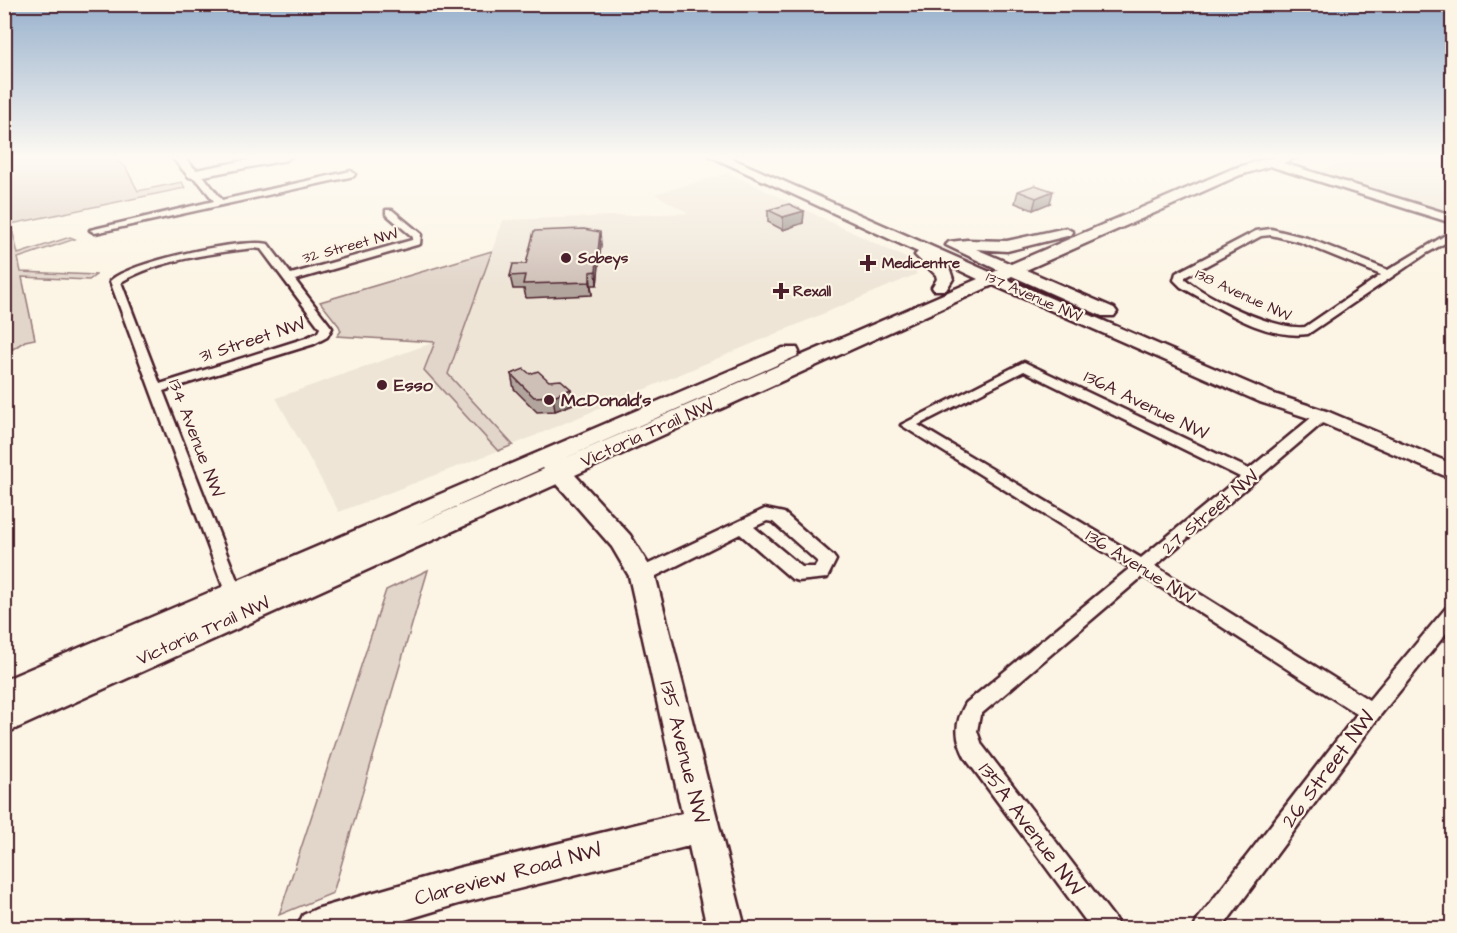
<svg xmlns="http://www.w3.org/2000/svg" width="1457" height="933" viewBox="0 0 1457 933" font-family="'Architects Daughter',sans-serif">
<style>
.built{fill:#eee5d7}
.green{fill:#e2d5ca;stroke:#967a7a;stroke-width:1.5}
.lines{fill:none;stroke-linecap:round;stroke-linejoin:round}
.street-casing{stroke:#4a1f2b;stroke-width:5}
.secondary-casing{stroke:#4a1f2b;stroke-width:5}
.street{fill:#fcf5e5;fill-rule:evenodd}
.secondary{fill:#fcf5e5;fill-rule:evenodd}
.wall{fill:#b2a59d;stroke:#4a1f2b;stroke-width:1.5}
.shaded-wall{fill:#918680;stroke:#4a1f2b;stroke-width:1.5}
.building{fill:#cfc0b7;stroke:#4a1f2b;stroke-width:1.5}
.poi-dot{fill:#4a1f2b;stroke:#fcf5e5;stroke-width:2}
.labels{text-anchor:middle;dominant-baseline:central;stroke-width:4.5;stroke-linejoin:round;paint-order:stroke}
.far-street-label{font-size:15px;fill:#4a1f2b;stroke:#fcf5e5}
.far-poi-label{font-size:15px;font-weight:bold;fill:#4a1f2b;stroke:#fcf5e5;text-anchor:start}
.street-label{font-size:18px;fill:#4a1f2b;stroke:#fcf5e5}
.poi-label{font-size:18px;font-weight:bold;fill:#4a1f2b;stroke:#fcf5e5;text-anchor:start}
.near-street-label{font-size:21px;fill:#4a1f2b;stroke:#fcf5e5}
</style>
<rect width="100%" height="100%" fill="#fcf5e5"/>
<filter id="ink" filterUnits="userSpaceOnUse"><feTurbulence type="fractalNoise" baseFrequency=".0167" numOctaves="2"/><feDisplacementMap in="SourceGraphic" scale="12" xChannelSelector="R" yChannelSelector="G"/><feConvolveMatrix kernelMatrix="1 2 1 2 8 2 1 2 1" color-interpolation-filters="sRGB"/></filter>
<g filter="url(#ink)">
<path class="built" d="M1359,156H1452V216L1317,172Z
M729,173L910,260L917,274L513,445L448,374L503,220L688,213L655,194Z
M435,342L424,370L498,451L339,512L276,398Z"/>
<path class="green" d="M31,156H111L126,168L138,191L182,182L185,188L11,224L18,254L70,237L75,239L18,258L21,272L96,275L89,280L22,277L35,339L25,341L5,354V347L11,343L10,338L4,340L5,160Z
M492,251L448,374L513,445L498,451L424,370L435,342L337,336L341,331L339,326L320,302Z
M428,570L333,893L279,915L386,590Z"/>
<g class="lines">
<g class="street-casing">
<path id="street" d="M351,171L355,174L354,176L95,233L90,230L214,201L199,182L189,174L193,171L205,178L222,200Z
M386,210H392L421,234L420,244L295,280L332,328L327,337L314,344L163,391L246,603L243,608L237,610L231,608L110,281C129,262 241,238 268,244L291,274L412,240L413,237L386,214ZM254,248L261,249L320,328L318,332L306,338L160,384L121,282C159,260 211,253 254,248Z
M1271,229L1307,238L1388,270L1449,233L1452,232V239L1427,253L1308,334C1263,340 1219,307 1181,287L1174,280L1176,273L1256,231ZM1271,235L1300,242L1381,275L1305,327C1276,331 1207,298 1185,279V277L1261,236Z
M1024,362L1249,469L1317,413H1327L1329,416L1327,419L1155,566L1369,700L1446,608L1452,606V626L1378,718L1222,928H1194L1198,919L1357,714L1143,576L980,715L977,731L982,745L1115,919L1119,928H1091L966,759C955,738 954,724 966,703L1130,568L901,425ZM1024,371L1240,477L1141,558L918,425Z
M765,509L784,513L833,556L836,560L827,578L798,581L792,579L740,534L648,580L642,582L636,580L633,575L636,570ZM767,521L773,522L818,562L815,567H802L754,527Z"/>
</g>
<g class="secondary-casing">
<path id="secondary" d="M171,156H183L196,170L268,156H292L286,160L193,178L189,177Z
M710,156H726L992,273L998,270L946,245L949,242L967,240L1007,241L1066,228L1073,232L1071,235L1007,251L976,249L1011,264L1232,169L1268,158L1300,156L1283,163L1452,215V223L1270,166L1240,175L1026,270L1114,308L1117,312L1114,316H1102L1012,276L1006,279L1274,394L1329,412L1452,464V479L1315,420L1260,402L993,285L575,475L630,535L655,575L745,928H707L689,846L458,904L378,928H297L303,915L316,909L458,868L682,813L629,576L612,547L557,484L4,734V680L783,348H797L799,352L797,356L561,460L978,279L940,261L950,270L953,279L946,290H934L932,287L937,279L936,275L918,258L915,255L918,252ZM543,468L544,469L415,525Z"/>
</g>
<use href="#street" class="street"/>
<use href="#secondary" class="secondary"/>
</g>
<path class="wall" d="M1018,191L1050,203L1033,210L1015,203Z
M1452,200V211L1446,209Z
M768,210L804,211L803,223L783,230L768,222Z
M601,244L597,285H591L592,295L526,298L524,289H513L510,276L526,264Z
M511,374H530L573,404L555,411L537,412L514,389Z"/>
<path class="shaded-wall" d="M1053,191L1050,203L1033,210L1036,198Z
M804,211L803,223L783,230V217Z
M600,232L601,244L597,285L596,271Z
M590,272L591,285L592,295L590,282Z
M571,389L573,404L555,411L553,396Z"/>
<path class="building" d="M1035,185L1053,191L1036,198L1018,191Z
M789,204L804,211L783,217L768,210Z
M584,229L600,232L596,271L590,272V282L523,284L525,275L510,276L513,264H526L534,231Z
M524,369L530,374L538,371L549,381L561,380L571,389L553,396L534,397L511,374Z"/>
</g>
<linearGradient id="sky" x2="0" y2="1"><stop stop-color="#98b1cd"/><stop offset="0.55" stop-color="#fefaf3"/><stop offset="1" stop-color="#fefaf3" stop-opacity="0"/></linearGradient>
<rect width="1457" height="286" fill="url(#sky)"/>
<g class="poi-dot">
<circle cx="566" cy="258" r="6"/>
<path d="M865 254h6v6h6v6h-6v6h-6v-6h-6v-6h6z"/>
<path d="M778 282h6v6h6v6h-6v6h-6v-6h-6v-6h6z"/>
<circle cx="382" cy="385" r="6"/>
<circle cx="549" cy="400" r="6"/>
</g>
<g class="labels">
<g class="far-street-label">
<text transform="translate(350 246) rotate(-15)">32 Street NW</text>
<text transform="translate(1243 295) rotate(25)">138 Avenue NW</text>
<text transform="translate(1034 297) rotate(24)">137 Avenue NW</text>
</g>
<g class="far-poi-label">
<text x="578" y="258">Sobeys</text>
<text x="882" y="263">Medicentre</text>
<text x="793" y="291">Rexall</text>
</g>
<g class="street-label">
<text transform="translate(252 340) rotate(-18)">31 Street NW</text>
<text transform="translate(1146 405) rotate(26)">136A Avenue NW</text>
<text transform="translate(647 433) rotate(-24)">Victoria Trail NW</text>
<text transform="translate(196 438) rotate(69)">134 Avenue NW</text>
<text transform="translate(1210 512) rotate(-40)">27 Street NW</text>
<text transform="translate(1140 567) rotate(32)">136 Avenue NW</text>
<text transform="translate(203 631) rotate(-24)">Victoria Trail NW</text>
</g>
<g class="poi-label">
<text x="394" y="385">Esso</text>
<text x="561" y="400">McDonald's</text>
</g>
<g class="near-street-label">
<text transform="translate(684 752) rotate(76)">135 Avenue NW</text>
<text transform="translate(1328 769) rotate(-53)">26 Street NW</text>
<text transform="translate(1031 829) rotate(53)">135A Avenue NW</text>
<text transform="translate(508 874) rotate(-15)">Clareview Road NW</text>
</g>
</g>
<rect width="1457" height="933" fill="none" stroke="#fcf5e5" stroke-width="24"/>
<rect x="12" y="12" width="1433" height="909" fill="none" stroke="#4a1f2b" stroke-width="2" filter="url(#ink)"/>
</svg>
